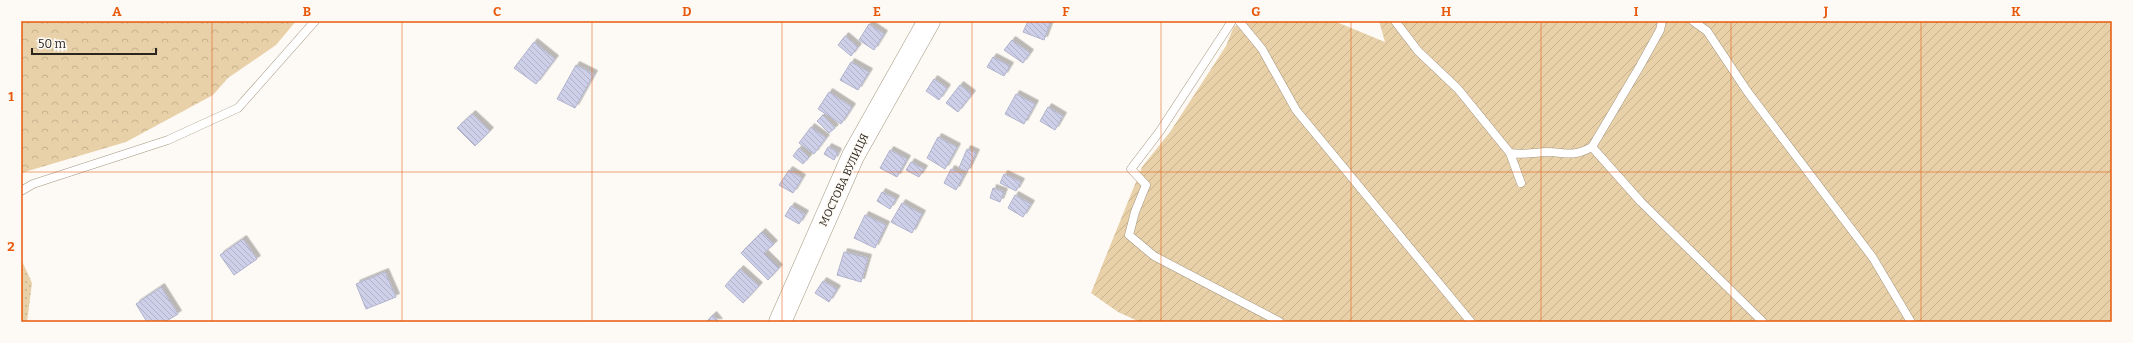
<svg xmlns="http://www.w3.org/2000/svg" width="2133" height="343" viewBox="0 0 2133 343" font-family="Bitter,serif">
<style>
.grass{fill:url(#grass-dots)}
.forest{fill:url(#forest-crowns)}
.garden{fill:url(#garden-furrows)}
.building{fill:url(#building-back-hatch);stroke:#b1b3cc;filter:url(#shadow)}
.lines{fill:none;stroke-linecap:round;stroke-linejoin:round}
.lane-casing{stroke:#a49781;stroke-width:9}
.secondary-casing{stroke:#a49781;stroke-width:23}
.lane{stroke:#fff;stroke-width:8}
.secondary{stroke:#fff;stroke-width:22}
.grid{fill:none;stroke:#e8590c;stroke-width:1;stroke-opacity:0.55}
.labels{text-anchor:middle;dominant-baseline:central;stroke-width:3.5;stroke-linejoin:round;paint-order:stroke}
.street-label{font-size:11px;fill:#2b261d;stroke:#fdfaf5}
.neatline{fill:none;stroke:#e8590c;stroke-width:1.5}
.grid-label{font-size:13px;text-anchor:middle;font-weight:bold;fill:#e8590c}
</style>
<defs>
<pattern id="grass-dots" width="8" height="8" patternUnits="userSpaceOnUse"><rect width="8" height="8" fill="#e8d0a8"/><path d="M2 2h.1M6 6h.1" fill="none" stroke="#c7b290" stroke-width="1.8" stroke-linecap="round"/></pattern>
<pattern id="forest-crowns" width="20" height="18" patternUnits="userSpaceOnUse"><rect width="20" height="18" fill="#e8d0a8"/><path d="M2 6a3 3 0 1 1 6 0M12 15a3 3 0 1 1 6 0" fill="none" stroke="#c7b290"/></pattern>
<pattern id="garden-furrows" width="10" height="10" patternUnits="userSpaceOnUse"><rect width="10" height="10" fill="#e8d0a8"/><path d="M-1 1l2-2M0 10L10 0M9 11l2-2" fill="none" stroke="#c7b290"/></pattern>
<pattern id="building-back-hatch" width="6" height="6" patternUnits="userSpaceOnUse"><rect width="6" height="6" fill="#cecfe9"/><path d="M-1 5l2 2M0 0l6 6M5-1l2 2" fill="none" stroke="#b1b2c7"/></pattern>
<filter id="shadow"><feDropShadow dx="3.5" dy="-3.5" stdDeviation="0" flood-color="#0004"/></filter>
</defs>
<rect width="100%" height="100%" fill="#fdfaf5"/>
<path class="grass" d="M21,259L32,283L27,322H21Z"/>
<path class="forest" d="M21,21H296L276,45L228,78L213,95L126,142L21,173Z"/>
<path class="garden" d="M1256,21H1334L1385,42L1379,21H2112V322H1140L1118,312L1091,293L1142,167L1170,132L1226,46L1234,26Z"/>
<path class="building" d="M1028,21H1051L1044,40L1023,32Z
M869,24L884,34L874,50L859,40Z
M845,36L858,47L851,56L838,45Z
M1012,40L1030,53L1023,63L1004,50Z
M534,42L555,59L536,84L514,68Z
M993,57L1010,66L1004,76L987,67Z
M851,62L869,72L858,90L840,80Z
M576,65L594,74L575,108L557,99Z
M934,79L947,88L939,100L926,91Z
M960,85L972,94L958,112L946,103Z
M829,92L852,107L841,124L818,109Z
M1016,94L1035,104L1024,124L1005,114Z
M1048,107L1063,116L1055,130L1040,121Z
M472,114L490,131L475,146L457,128Z
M823,115L835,128L829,133L817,121Z
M811,127L826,138L814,154L799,143Z
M938,137L957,147L945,169L927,158Z
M828,147L838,152L834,160L824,154Z
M799,148L809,157L803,164L793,156Z
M967,149L976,153L967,172L959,168Z
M890,150L907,159L897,177L880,168Z
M911,162L924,169L919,177L906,170Z
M951,169L964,175L956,190L944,183Z
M789,170L802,178L793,193L779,185Z
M1004,174L1021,182L1016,191L1000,183Z
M993,188L1004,192L1000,202L990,198Z
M882,192L896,199L890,209L877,201Z
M1015,195L1031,204L1023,217L1008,208Z
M902,203L922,214L912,233L891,222Z
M791,206L805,214L799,224L785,216Z
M865,215L886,225L875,248L854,238Z
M762,232L774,244L764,253L779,268L768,280L741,253Z
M243,239L257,259L234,275L220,255Z
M844,252L868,258L861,282L837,275Z
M740,269L759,286L743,303L725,286Z
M385,272L396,297L366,309L356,284Z
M823,281L837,289L829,302L815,293Z
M161,287L178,314L165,322H147L136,304Z
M713,315L719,322H706Z"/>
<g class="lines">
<g class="lane-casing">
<path id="lane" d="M1232,21L1160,131L1131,169L1146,185L1135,212L1129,235L1154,256L1280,322
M1239,21L1262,49L1296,110L1471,322
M1395,21L1418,51L1458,89L1510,153L1521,183
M1693,21L1707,31L1747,91L1873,258L1911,322
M1592,147L1641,202L1763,322
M1510,153C1523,155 1533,153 1546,152C1567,152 1571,158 1592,147L1640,66L1660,30L1662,21
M21,191L33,184L168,140L238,108L315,21"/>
</g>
<g class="secondary-casing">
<path id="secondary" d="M780,322L853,156L929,21"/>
</g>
<use href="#lane" class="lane"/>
<use href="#secondary" class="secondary"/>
</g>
<path class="grid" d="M212,21V322M402,21V322M592,21V322M782,21V322M972,21V322M1161,21V322M1351,21V322M1541,21V322M1731,21V322M1921,21V322M21,172H2112"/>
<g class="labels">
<g class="street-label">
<text transform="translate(844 180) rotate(-65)">МОСТОВА ВУЛИЦЯ</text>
</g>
</g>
<rect width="2133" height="343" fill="none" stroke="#fdfaf5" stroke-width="44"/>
<path d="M32 48v6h124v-6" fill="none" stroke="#2b261d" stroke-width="2"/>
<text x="38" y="48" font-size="12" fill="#2b261d" stroke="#fdfaf5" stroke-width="3" paint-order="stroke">50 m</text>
<rect x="22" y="22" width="2089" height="299" class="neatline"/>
<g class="grid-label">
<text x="117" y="16">A</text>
<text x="307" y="16">B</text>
<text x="497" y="16">C</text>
<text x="687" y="16">D</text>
<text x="877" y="16">E</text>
<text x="1066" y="16">F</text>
<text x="1256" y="16">G</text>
<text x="1446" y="16">H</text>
<text x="1636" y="16">I</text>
<text x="1826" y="16">J</text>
<text x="2016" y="16">K</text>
<text x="11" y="101">1</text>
<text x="11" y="251">2</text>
</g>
</svg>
